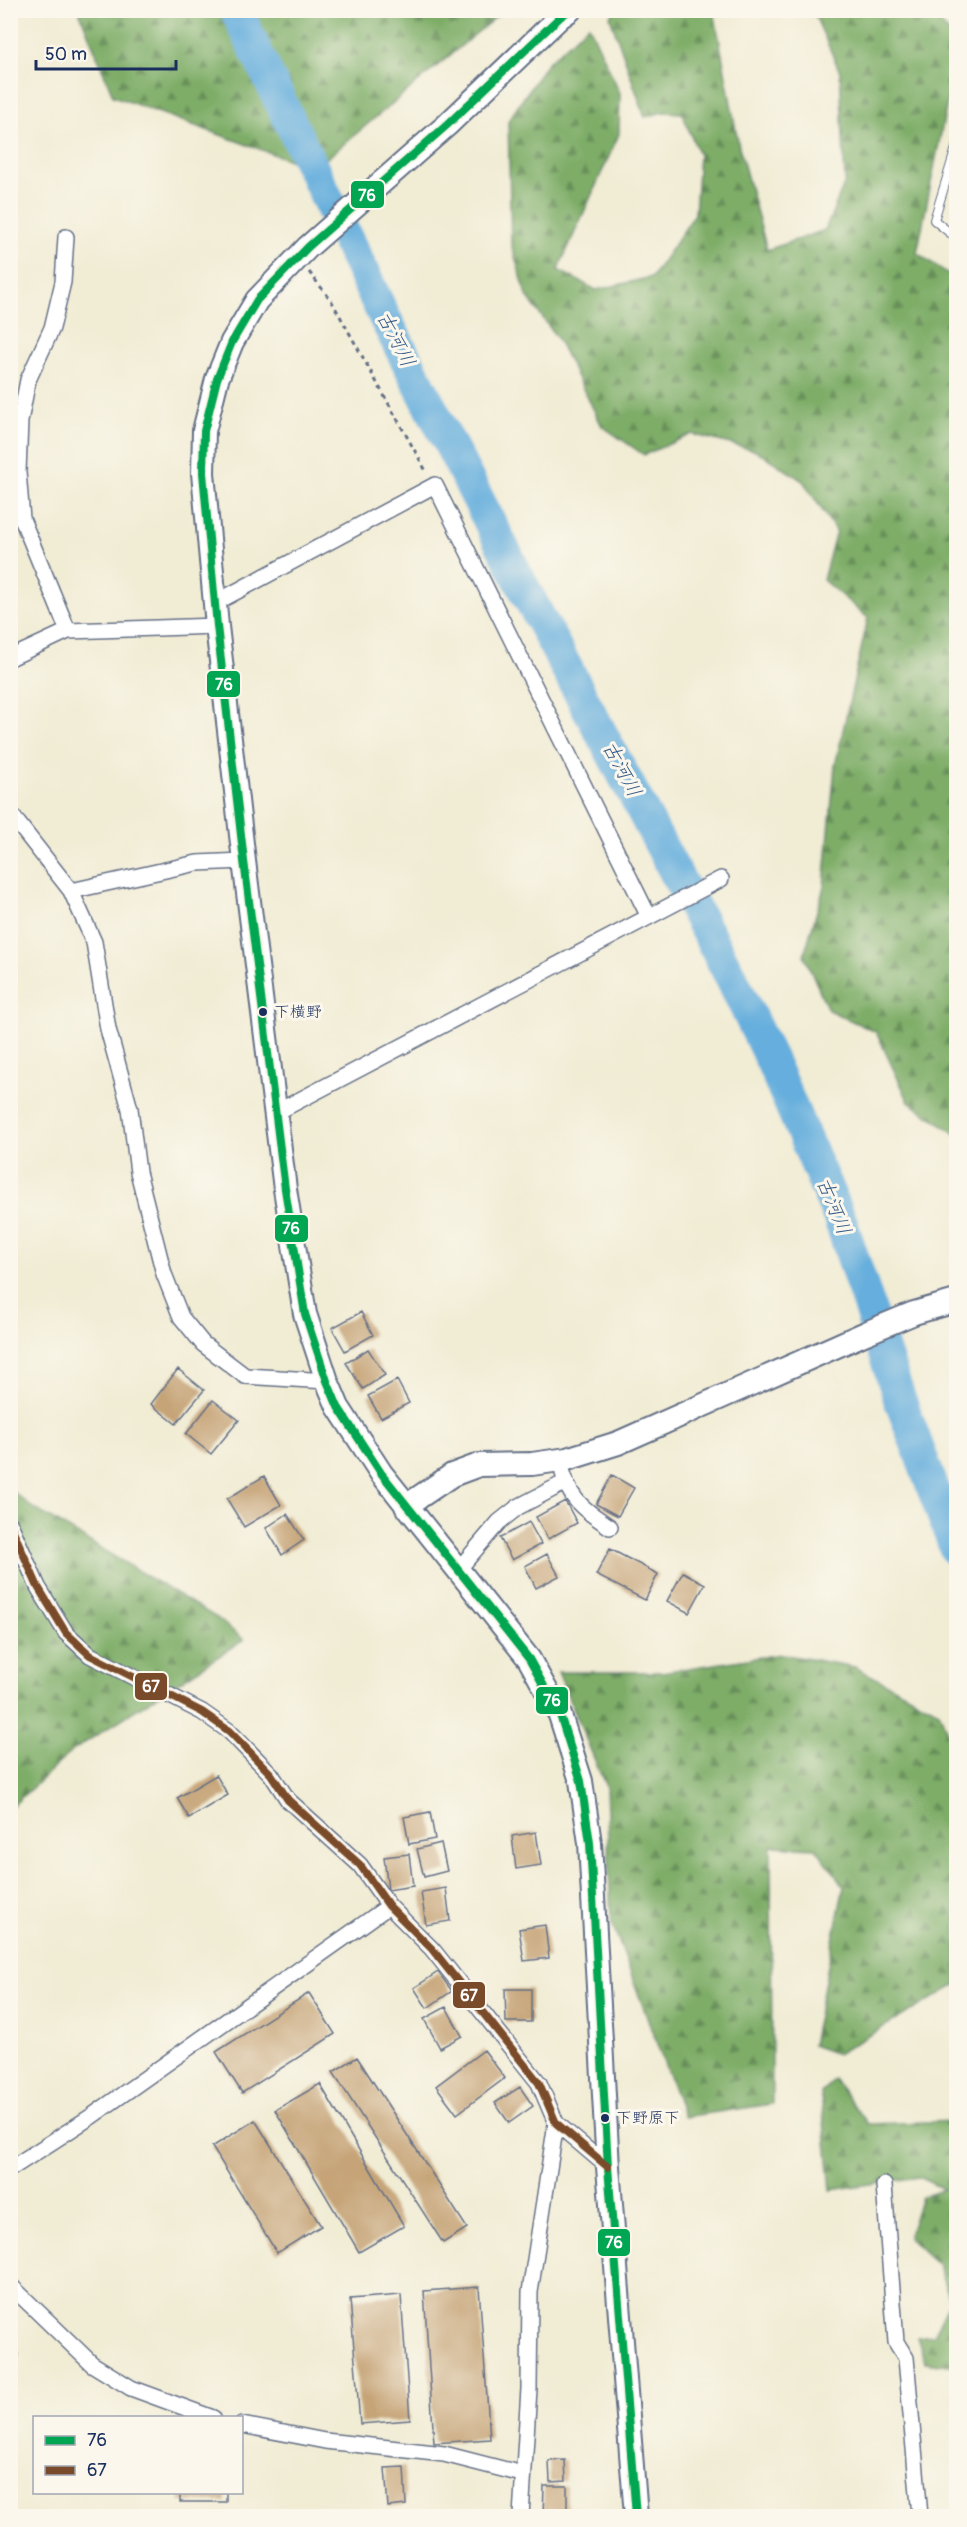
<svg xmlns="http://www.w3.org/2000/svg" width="967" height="2527" viewBox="0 0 967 2527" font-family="Pangolin,'Klee One',sans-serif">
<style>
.forest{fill:url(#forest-firs);stroke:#4c6e62;stroke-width:1.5}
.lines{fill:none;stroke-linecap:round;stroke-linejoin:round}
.river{stroke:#65aedd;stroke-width:33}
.building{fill:#c6a478}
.lane-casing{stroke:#667187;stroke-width:10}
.street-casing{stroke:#667187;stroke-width:18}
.secondary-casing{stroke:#667187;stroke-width:26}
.path{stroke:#667187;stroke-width:3;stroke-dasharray:4.5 4.5;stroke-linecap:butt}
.lane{stroke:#fff;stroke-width:8}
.street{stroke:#fff;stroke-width:15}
.secondary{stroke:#fff;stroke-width:22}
.bus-1-casing{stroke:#fbf7ec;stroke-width:12}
.bus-2-casing{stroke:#fbf7ec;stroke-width:12}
.bus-1{stroke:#00a651;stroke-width:8}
.bus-2{stroke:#7a4b2a;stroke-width:8}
.bus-dot{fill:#1b2f5e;stroke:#fbf7ec;stroke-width:2}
.labels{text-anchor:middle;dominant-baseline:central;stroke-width:6;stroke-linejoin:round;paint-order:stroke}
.bus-label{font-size:16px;fill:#1b2f5e;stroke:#fbf7ec;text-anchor:start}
.water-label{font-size:20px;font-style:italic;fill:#355b8a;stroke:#fbf7ec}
.line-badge{stroke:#fbf7ec;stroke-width:2}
.badge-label{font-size:16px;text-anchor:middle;font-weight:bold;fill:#fff}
</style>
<defs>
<pattern id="forest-firs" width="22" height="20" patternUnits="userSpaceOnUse" patternTransform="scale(1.5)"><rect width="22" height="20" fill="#7ead67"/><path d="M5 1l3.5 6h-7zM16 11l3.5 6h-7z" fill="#668d58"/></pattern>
</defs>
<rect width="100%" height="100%" fill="#fbf7ec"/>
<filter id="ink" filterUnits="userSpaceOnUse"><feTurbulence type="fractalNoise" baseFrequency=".0167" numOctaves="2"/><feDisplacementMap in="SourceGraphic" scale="12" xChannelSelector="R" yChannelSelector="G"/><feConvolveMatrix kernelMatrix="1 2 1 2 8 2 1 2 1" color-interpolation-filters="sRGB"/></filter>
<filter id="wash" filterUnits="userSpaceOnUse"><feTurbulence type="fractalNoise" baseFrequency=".008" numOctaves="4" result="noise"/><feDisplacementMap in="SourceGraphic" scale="24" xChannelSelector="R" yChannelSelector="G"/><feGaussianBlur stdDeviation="1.35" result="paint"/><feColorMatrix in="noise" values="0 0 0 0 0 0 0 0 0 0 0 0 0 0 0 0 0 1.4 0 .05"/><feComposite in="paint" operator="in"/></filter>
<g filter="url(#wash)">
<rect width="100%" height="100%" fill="#f1ecd4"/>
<path class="forest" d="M616,10L714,11L739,147L767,250L825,230L845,182L840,72L813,11H928L951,34L954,68L917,253L956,279V1134L909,1102L876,1032L828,1010L804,955L824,887L835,766L868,618L823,580L836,531L803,481L757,451L692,434L644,455L602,426L557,338L527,296L511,244L508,121L547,63L589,25L620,93L619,134L558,270L596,290L652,277L695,214L699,155L682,113L663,112L645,117L610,17Z
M79,11H503L314,169L113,96Z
M10,1489L30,1506L217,1618L244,1640L72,1751L11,1807Z
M781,1654L855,1667L939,1711L956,1755V1985L837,2054L812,2045L844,1886L816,1848L771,1846L772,2104L684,2117L611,1920L606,1787L558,1672H662Z
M834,2079L868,2124L956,2121V2366L925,2362L917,2337L933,2335L950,2301L938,2265L908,2237L921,2197L944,2189L918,2177L831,2190L821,2093Z"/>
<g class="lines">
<path class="river" d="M236,10L385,318L518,577L732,979L772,1062L840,1219L899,1397L956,1550"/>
</g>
<g id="blocks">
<path class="building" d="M361,1312L373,1335L345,1351L332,1328Z
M368,1349L385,1375L363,1389L346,1363Z
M178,1369L204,1390L176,1424L151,1404Z
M397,1380L409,1403L381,1418L368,1396Z
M213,1400L239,1420L211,1454L186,1434Z
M612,1475L634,1488L618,1516L596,1504Z
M264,1476L281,1505L244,1527L227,1499Z
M565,1501L577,1523L548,1539L536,1517Z
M287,1514L304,1540L282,1555L266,1528Z
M529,1522L541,1544L512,1560L500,1538Z
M610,1549L658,1574L645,1600L596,1575Z
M547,1554L559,1576L536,1588L525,1566Z
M683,1572L705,1584L689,1613L667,1601Z
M216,1775L228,1795L189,1818L177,1798Z
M430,1812L435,1839L409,1844L404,1817Z
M536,1832L541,1865L516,1869L512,1836Z
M441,1843L447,1871L424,1877L417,1849Z
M409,1854L413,1886L388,1890L384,1857Z
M446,1888L450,1921L426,1925L421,1892Z
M545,1925L549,1958L524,1961L519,1929Z
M438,1972L452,1991L427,2008L414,1988Z
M505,1989H531V2022H506Z
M309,1993L335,2034L242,2093L216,2052Z
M446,2007L462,2036L440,2048L424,2019Z
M484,2050L505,2078L457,2114L436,2086Z
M357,2057L467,2228L443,2243L333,2072Z
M320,2084L404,2226L359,2252L275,2110Z
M520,2087L533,2106L509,2123L495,2103Z
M255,2120L321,2226L277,2253L212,2147Z
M479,2287L490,2439L434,2443L424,2291Z
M401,2295L410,2420L360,2424L350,2299Z
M10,2331L19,2355L10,2358Z
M565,2460L566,2481L550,2482L549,2461Z
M404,2467L406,2505L388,2507L385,2468Z
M544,2486H567V2516H543Z
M180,2492H226V2502H180Z"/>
</g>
</g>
<g filter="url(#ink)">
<use href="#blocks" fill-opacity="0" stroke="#667187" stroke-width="1.5"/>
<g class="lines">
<g class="lane-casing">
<path id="lane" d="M956,148L934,220L950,233L956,235"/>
</g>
<g class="street-casing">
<path id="street" d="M66,237L63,282L52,328L28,380L20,421L18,472L22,519L68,631
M215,603L435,485L648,915
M10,658L68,631L217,626
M10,813L71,891L94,942L108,1029L130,1109L138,1172L164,1274L181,1317L203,1344L245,1376L327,1381
M71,891L197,863L244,861
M277,1112L721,879
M560,1460C567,1498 579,1506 610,1527
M10,1524L38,1587L66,1633L90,1655L202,1712L229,1731L271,1774L288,1800L360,1865L389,1906L432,1949L539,2083L556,2123L608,2167
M458,1570L499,1522L518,1507L564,1483
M10,2169L92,2116L389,1906
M884,2185L896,2342L906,2358L920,2516
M10,2285L92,2364L131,2388L213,2418
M242,2425L325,2441L444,2454L522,2474
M521,2516L529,2389L530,2292L556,2123"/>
</g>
<g class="secondary-casing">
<path id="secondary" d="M570,10L560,17L447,125L308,247L257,300L232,342L217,379L204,431L203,473L217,626L244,861L285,1189L305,1314L327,1381L338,1407L381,1473L529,1659L560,1715L581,1781L590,1843L608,2167L636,2516
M406,1506L452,1475L479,1465L532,1464L567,1459L618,1443L866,1333L914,1313L956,1301"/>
</g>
<path class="path" d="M309,272L331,300L426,471"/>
<use href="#lane" class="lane"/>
<use href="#street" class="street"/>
<use href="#secondary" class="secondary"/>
<g class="bus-1-casing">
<path id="bus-1" d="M570,10L560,17L447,125L308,247L257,300L232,342L217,379L204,431L203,473L217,626L244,861L285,1189L305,1314L327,1381L338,1407L381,1473L529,1659L560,1715L581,1781L590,1843L608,2167L636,2516"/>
</g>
<g class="bus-2-casing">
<path id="bus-2" d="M10,1524L38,1587L66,1633L90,1655L202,1712L229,1731L271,1774L288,1800L360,1865L389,1906L432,1949L539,2083L556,2123L608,2167"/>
</g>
<use href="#bus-1" class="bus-1"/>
<use href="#bus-2" class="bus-2"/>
</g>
</g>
<g class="bus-dot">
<circle cx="263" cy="1012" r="5"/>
<circle cx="605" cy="2118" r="5"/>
</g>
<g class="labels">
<g class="bus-label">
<text x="274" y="1012">下横野</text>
<text x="616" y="2118">下野原下</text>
</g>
<g class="water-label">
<text transform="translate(396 339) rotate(63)">古河川</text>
<text transform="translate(622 769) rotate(62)">古河川</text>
<text transform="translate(834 1206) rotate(68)">古河川</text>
</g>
</g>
<g class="line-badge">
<rect x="350" y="180" width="35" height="29" rx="6" fill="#00a651"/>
<rect x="206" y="670" width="35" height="28" rx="6" fill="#00a651"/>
<rect x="274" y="1214" width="35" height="29" rx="6" fill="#00a651"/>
<rect x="134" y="1672" width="34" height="29" rx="6" fill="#7a4b2a"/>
<rect x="535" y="1686" width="34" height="29" rx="6" fill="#00a651"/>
<rect x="452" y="1981" width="34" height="28" rx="6" fill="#7a4b2a"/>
<rect x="597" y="2228" width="34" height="29" rx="6" fill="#00a651"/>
</g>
<g class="badge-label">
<text x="367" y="201">76</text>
<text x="224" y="690">76</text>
<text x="291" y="1234">76</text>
<text x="151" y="1692">67</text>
<text x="552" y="1706">76</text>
<text x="469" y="2001">67</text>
<text x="614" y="2248">76</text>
</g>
<rect width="967" height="2527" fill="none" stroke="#fbf7ec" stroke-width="36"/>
<rect x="33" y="2416" width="210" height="78" fill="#fbf7ec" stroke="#a1a7b3" stroke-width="1.5"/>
<rect x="45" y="2436" width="30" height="9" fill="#00a651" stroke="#a1a7b3" stroke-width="1.5"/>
<text x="87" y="2446" font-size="18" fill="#1b2f5e">76</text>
<rect x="45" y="2466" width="30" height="9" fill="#7a4b2a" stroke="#a1a7b3" stroke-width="1.5"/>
<text x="87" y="2476" font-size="18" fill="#1b2f5e">67</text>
<path d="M36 60v9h140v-9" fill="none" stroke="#1b2f5e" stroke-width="3"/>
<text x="45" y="60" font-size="18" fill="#1b2f5e" stroke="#fbf7ec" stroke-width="4.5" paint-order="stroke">50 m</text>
</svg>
